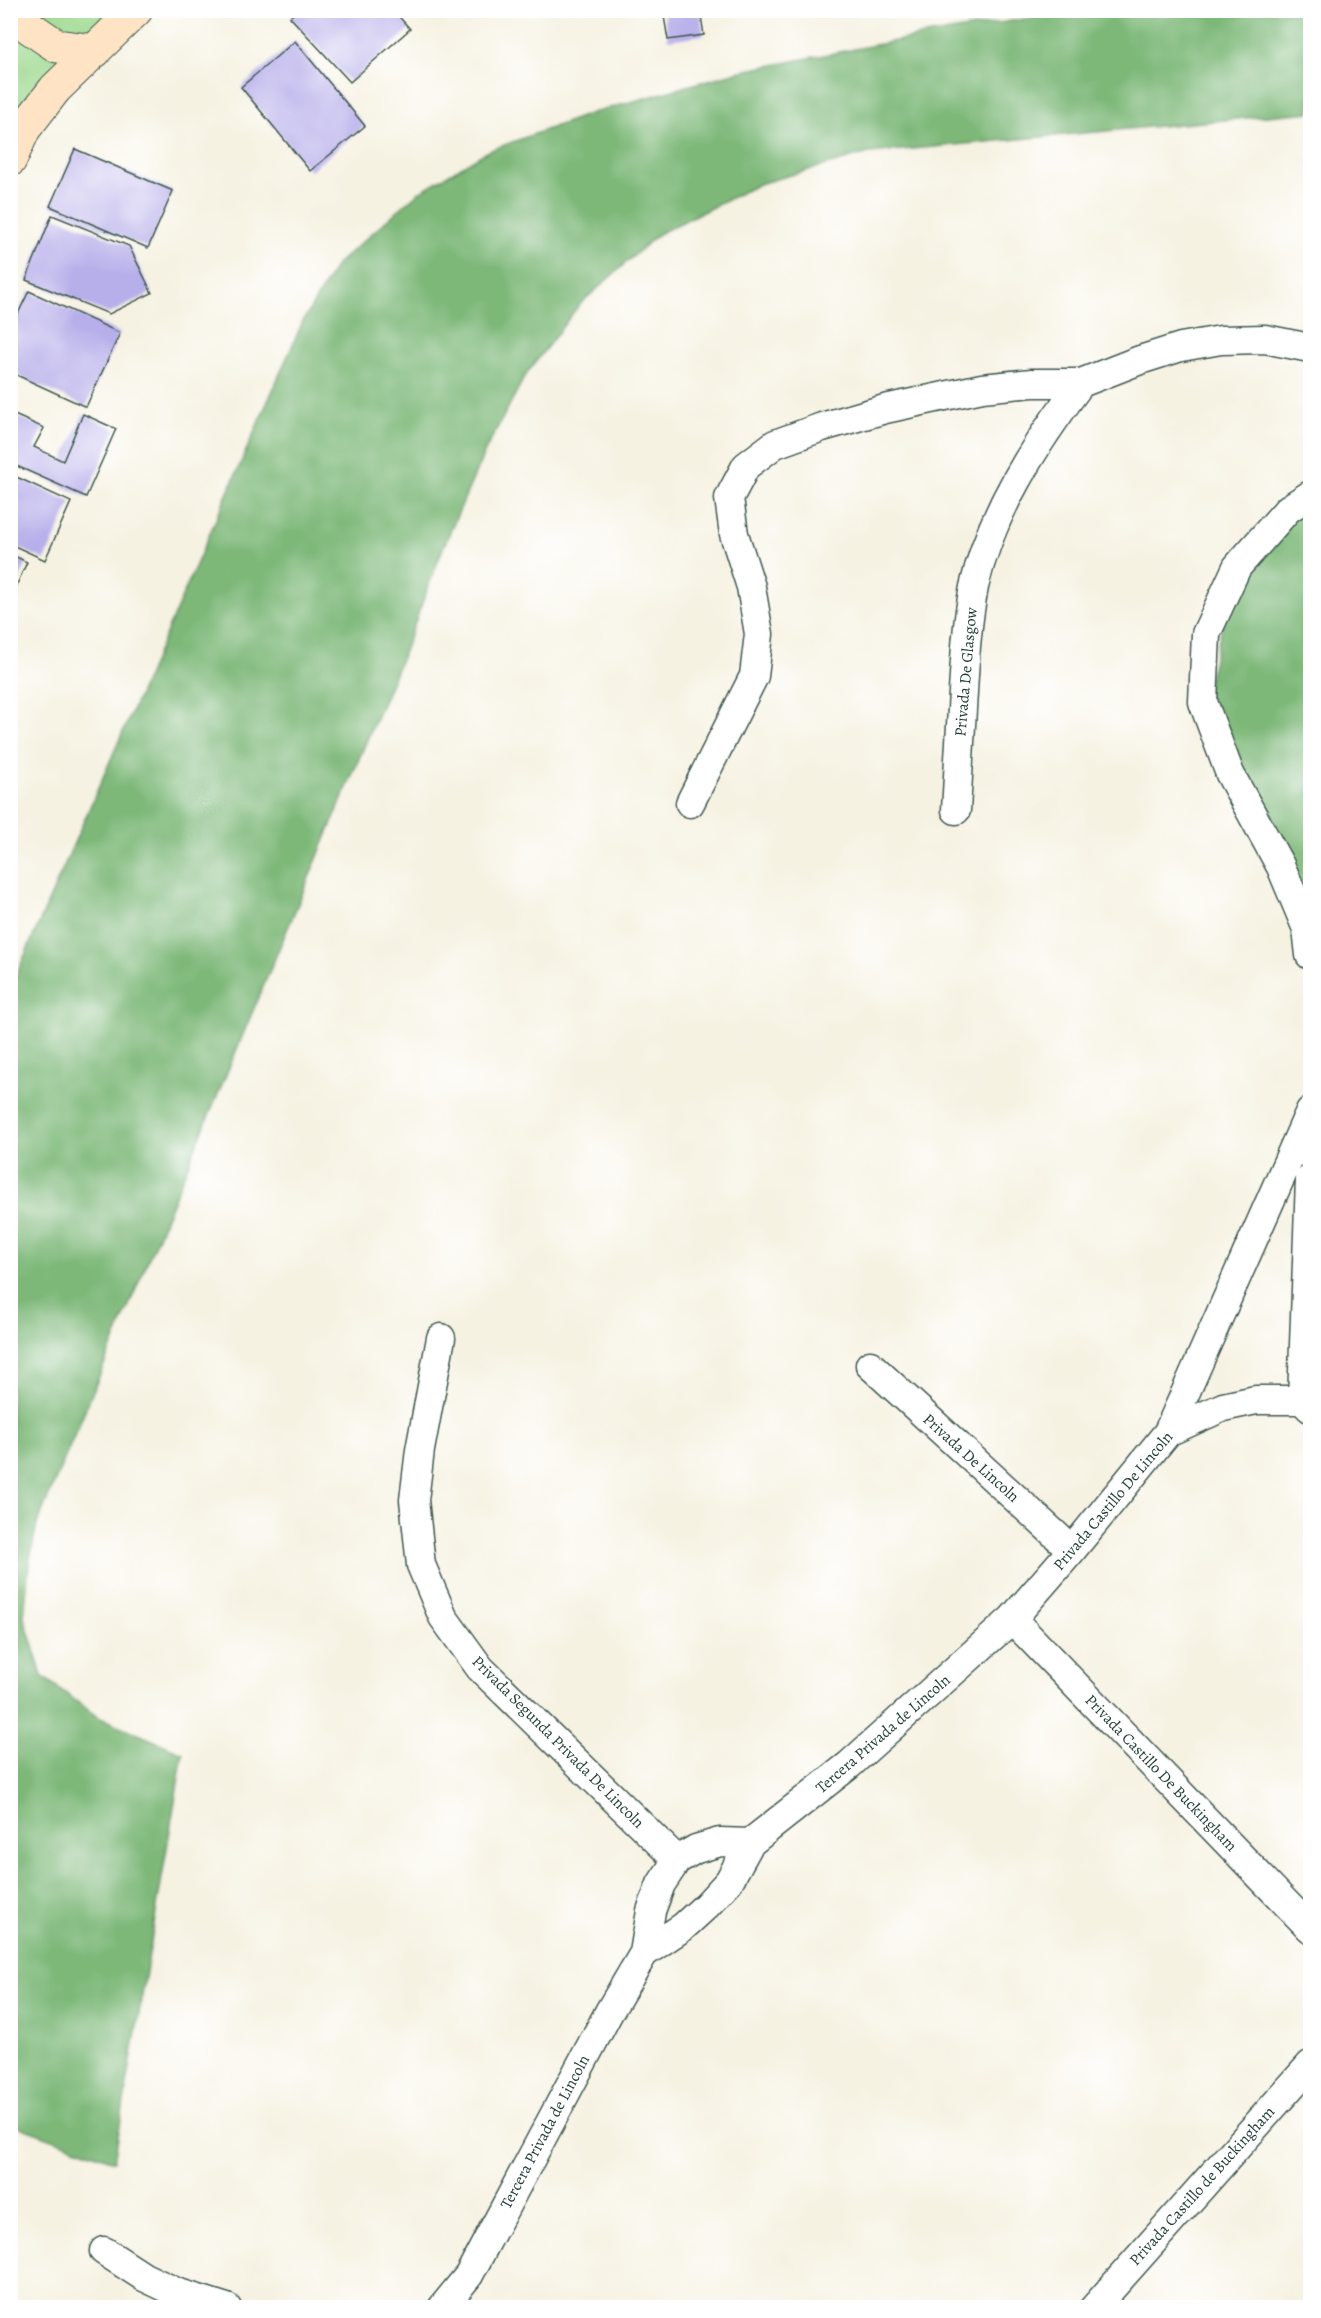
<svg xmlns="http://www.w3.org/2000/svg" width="1321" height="2318" viewBox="0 0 1321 2318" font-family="Alegreya,serif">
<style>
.green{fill:#9cd88d;stroke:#5e8a60;stroke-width:1.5}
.forest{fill:#7db878;stroke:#4e7a56;stroke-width:1.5}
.building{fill:#b7afea}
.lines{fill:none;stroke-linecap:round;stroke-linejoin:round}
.street-casing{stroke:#3f584e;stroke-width:31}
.secondary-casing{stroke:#3f584e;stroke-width:35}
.street{stroke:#fff;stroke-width:28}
.secondary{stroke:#fee4c5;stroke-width:33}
.labels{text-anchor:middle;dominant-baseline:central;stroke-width:4.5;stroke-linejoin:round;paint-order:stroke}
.street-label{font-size:16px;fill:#1f3d34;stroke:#fff}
</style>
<rect width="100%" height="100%" fill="#fff"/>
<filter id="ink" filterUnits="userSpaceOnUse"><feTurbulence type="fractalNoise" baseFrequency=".0167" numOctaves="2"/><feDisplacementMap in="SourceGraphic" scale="12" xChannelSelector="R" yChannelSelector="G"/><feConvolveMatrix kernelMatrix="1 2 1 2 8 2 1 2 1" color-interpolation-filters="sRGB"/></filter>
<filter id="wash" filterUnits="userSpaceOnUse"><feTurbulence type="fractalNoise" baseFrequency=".008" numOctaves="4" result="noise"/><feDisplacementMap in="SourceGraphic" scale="24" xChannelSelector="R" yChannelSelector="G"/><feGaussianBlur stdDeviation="1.35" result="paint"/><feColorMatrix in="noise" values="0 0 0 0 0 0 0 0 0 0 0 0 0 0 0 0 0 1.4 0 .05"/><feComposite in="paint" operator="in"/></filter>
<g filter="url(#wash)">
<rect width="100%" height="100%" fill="#f6f2e2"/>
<path class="green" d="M11,11H136L11,160Z"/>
<path class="forest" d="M1072,11H1310V112L869,153L759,184L658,234L579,305L525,376L485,451L443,548L401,659L37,1524L29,1564L24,1617L42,1676L98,1717L183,1753L114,2161L11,2124V987L303,321L337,264L419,192L488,151L592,113L737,72L926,35Z
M1310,495V955L1203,702L1237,567Z"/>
<g id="blocks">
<path class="building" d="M297,10H393L410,29L350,82L290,17Z
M663,10H700L704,35L668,40Z
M295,41L365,126L310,171L241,87Z
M75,149L173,191L148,248L50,206Z
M52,215L129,246L152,293L109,314L26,280Z
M29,291L120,333L86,407L10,372V330Z
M10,413L44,428L34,447L63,461L83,414L116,429L86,497L10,463Z
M10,474L71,502L45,560L10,544Z
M10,554L27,562L10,600Z"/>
</g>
</g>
<g filter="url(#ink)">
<use href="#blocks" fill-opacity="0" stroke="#3f584e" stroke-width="1.5"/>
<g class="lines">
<g class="street-casing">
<path id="street" d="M1310,495L1288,509L1237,567L1206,634L1203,702L1230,774L1281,867L1307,929L1310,955
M690,803L754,676L759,634L751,587L734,534L729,498L746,466L775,444L822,427L885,409L982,388L1032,383H1081L1140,360L1181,347L1221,340L1265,339L1310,348
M956,810C958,770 961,731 963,692C965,657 967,622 974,587C991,512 1035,444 1081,383
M1310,1179L1302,1400L1310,1408
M441,1338L420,1450L414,1500L421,1565L443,1617L480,1668L677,1860
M870,1365L1072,1550
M1168,1432L1310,1111
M1012,1619L1310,1928
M644,1953L683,1927L707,1905L729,1881L750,1843L849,1765L1012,1619L1072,1550L1168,1432L1223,1407L1256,1400H1302
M104,2251L144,2277L176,2292L227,2308
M442,2308L469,2275L609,2012L644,1953L651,1911L661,1884L677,1860L696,1849L720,1842L750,1843
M1094,2308L1310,2065"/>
</g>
<g class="secondary-casing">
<path id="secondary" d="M20,10L29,27L57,46L95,51
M10,160L24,129L55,89L136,10"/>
</g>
<use href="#street" class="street"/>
<use href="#secondary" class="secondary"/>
</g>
</g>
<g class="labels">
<g class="street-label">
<text transform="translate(966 672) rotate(-85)">Privada De Glasgow</text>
<text transform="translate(971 1458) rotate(42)">Privada De Lincoln</text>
<text transform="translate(1113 1501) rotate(-50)">Privada Castillo De Lincoln</text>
<text transform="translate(883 1734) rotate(-41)">Tercera Privada de Lincoln</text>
<text transform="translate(558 1742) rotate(45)">Privada Segunda Privada De Lincoln</text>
<text transform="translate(1161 1773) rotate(46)">Privada Castillo De Buckingham</text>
<text transform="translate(545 2132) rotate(-62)">Tercera Privada de Lincoln</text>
<text transform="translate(1202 2186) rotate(-48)">Privada Castillo de Buckingham</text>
</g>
</g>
<rect width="1321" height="2318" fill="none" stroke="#fff" stroke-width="36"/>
</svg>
